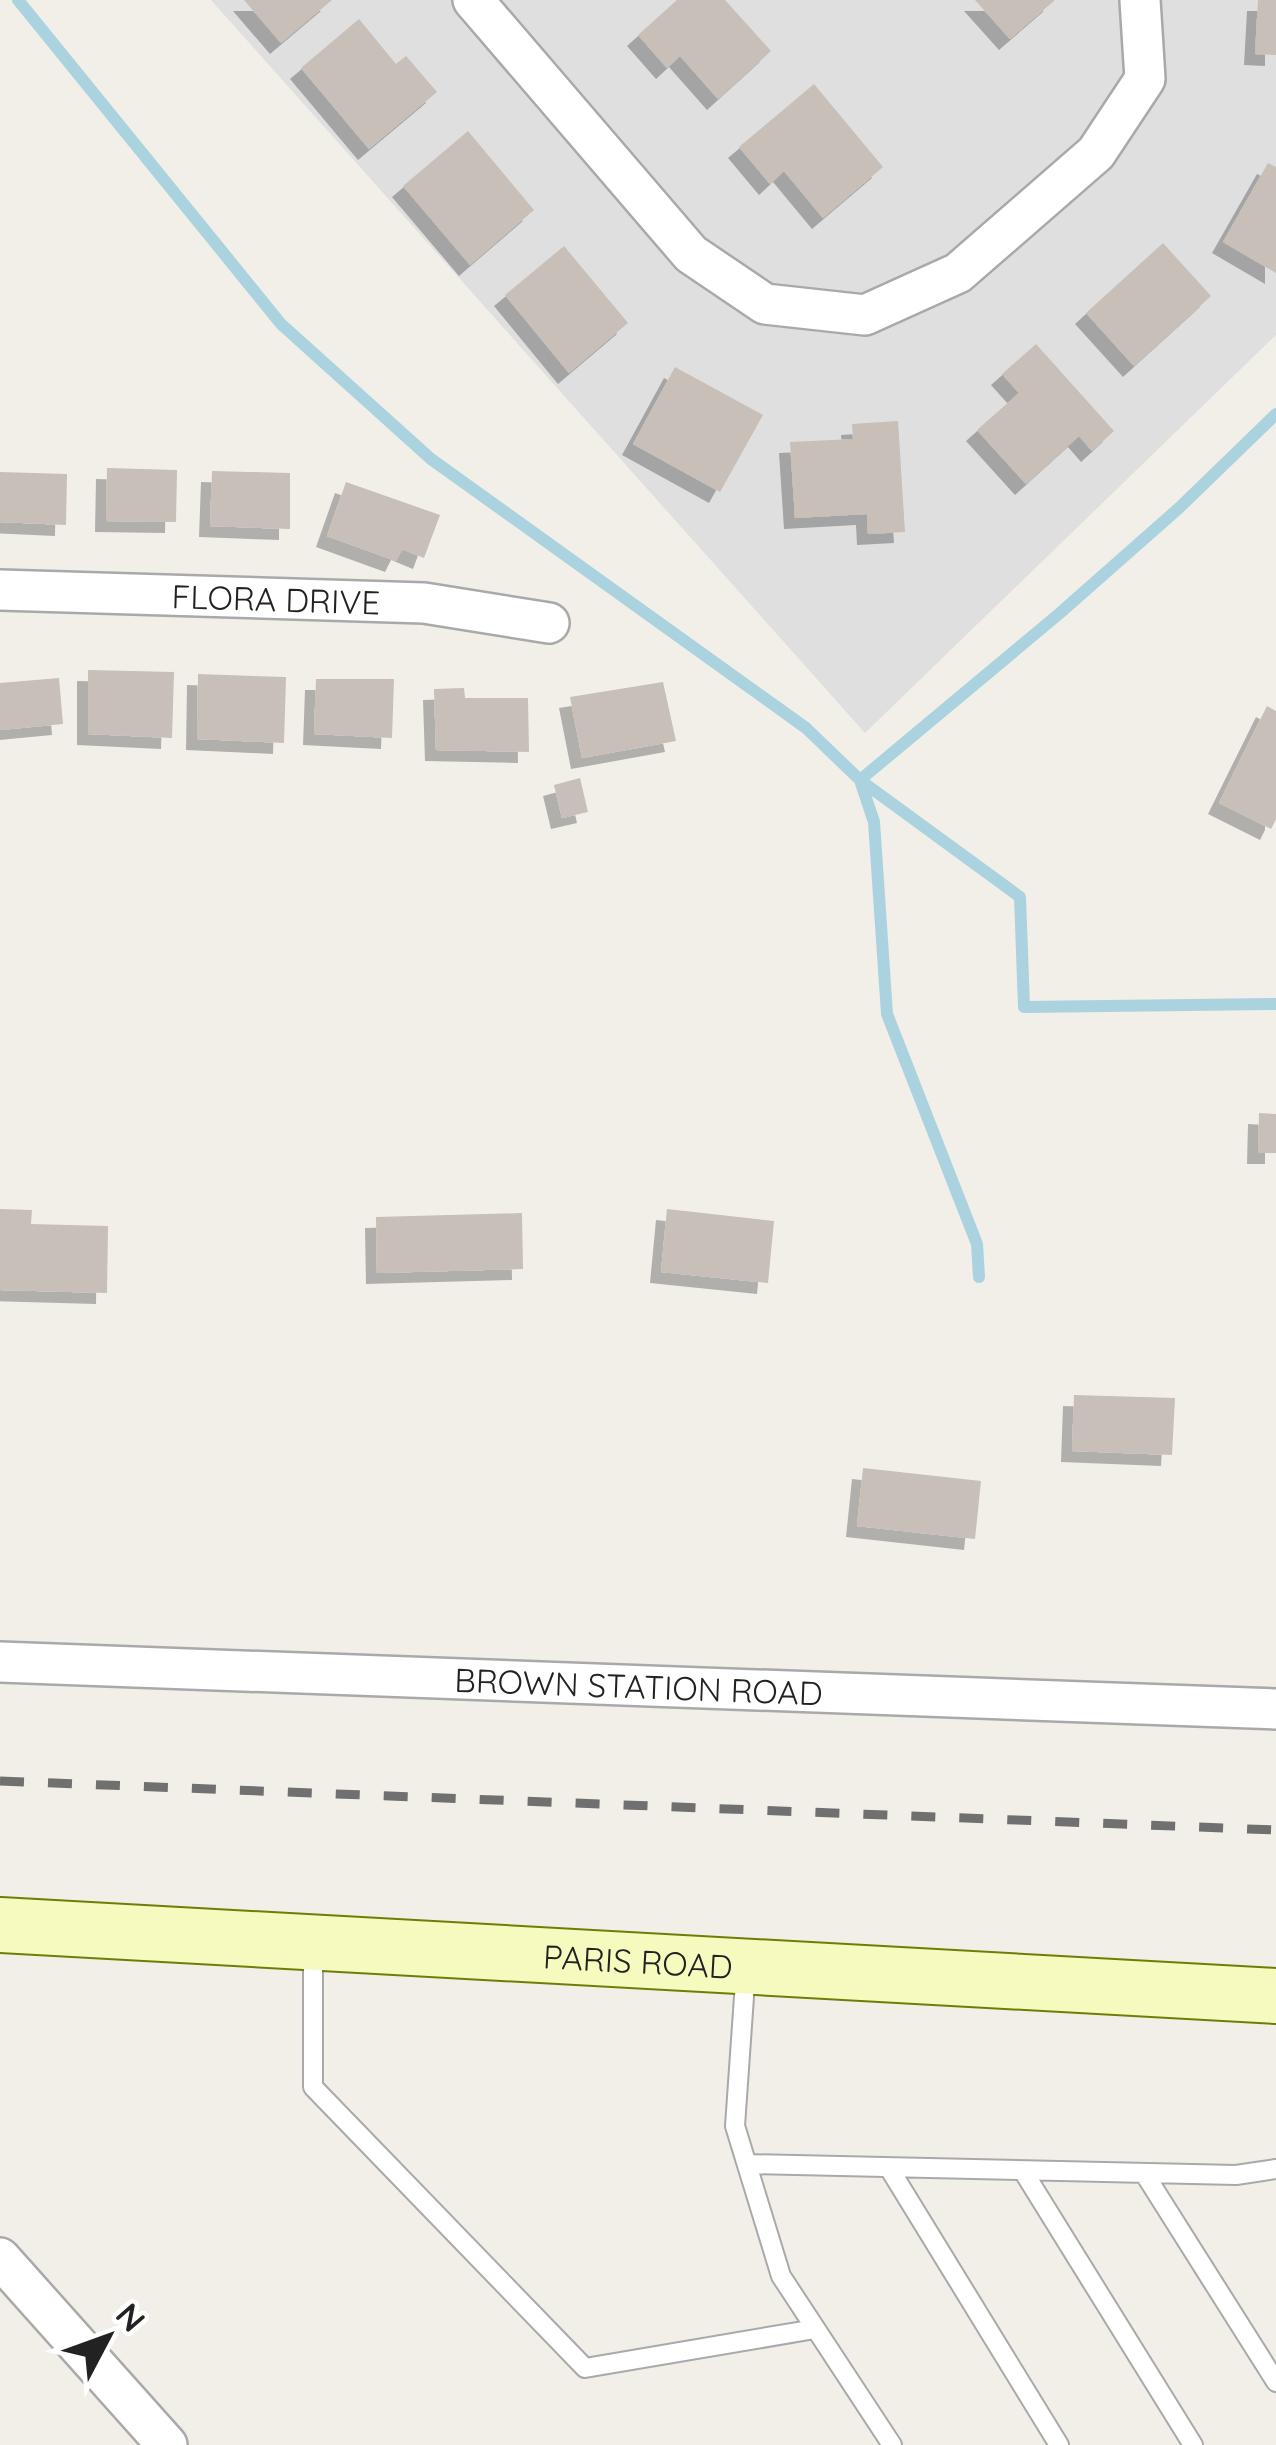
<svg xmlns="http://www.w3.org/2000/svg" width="1276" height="2445" viewBox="0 0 1276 2445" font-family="Quicksand,sans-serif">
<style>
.residential{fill:#e0dfdf}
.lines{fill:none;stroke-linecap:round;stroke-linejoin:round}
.stream{stroke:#aad3df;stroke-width:12}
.building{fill:#c7bfb8;filter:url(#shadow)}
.lane-casing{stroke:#a9a9a9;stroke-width:22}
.street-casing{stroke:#a9a9a9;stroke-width:44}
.secondary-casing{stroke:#707d05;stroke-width:58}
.lane{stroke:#fff;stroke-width:18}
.street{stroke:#fff;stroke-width:39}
.secondary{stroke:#f7fabf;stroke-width:54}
.rail{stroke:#707070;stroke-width:9;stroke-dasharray:24 24;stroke-linecap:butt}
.labels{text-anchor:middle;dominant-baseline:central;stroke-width:9;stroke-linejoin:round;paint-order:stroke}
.street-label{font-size:33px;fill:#222;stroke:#fff}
</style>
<defs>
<filter id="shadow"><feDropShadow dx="-11" dy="11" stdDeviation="0" flood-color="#0004"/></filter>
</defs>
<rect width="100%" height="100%" fill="#f2efe9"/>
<path class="residential" d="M211,0H1276V335L865,733Z"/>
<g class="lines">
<path class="stream" d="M18,0L281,324L431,459L806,728L860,780L874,822L887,1014L977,1244L979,1277
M1276,414L1179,508L1060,613L860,780L1020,897L1024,1007L1276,1004"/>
</g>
<path class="building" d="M244,0H332L281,43Z
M677,0H725L771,51L718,99L680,56L667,68L638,35Z
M975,0H1055L1010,39Z
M1258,0H1276V55L1255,54Z
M359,19L396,64L406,56L437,92L369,149L301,68Z
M814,84L883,167L823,218L784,171L770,184L739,147Z
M468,131L534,210L470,265L403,186Z
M1268,163L1276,167V273L1223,242Z
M1163,243L1211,296L1134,366L1086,313Z
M564,246L628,323L569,373L505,295Z
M1036,344L1114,431L1092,451L1079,436L1026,484L977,430L1019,393L1002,374Z
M675,367L763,415L720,492L633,444Z
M898,421L905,532L868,534L867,514L795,518L790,442L853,439L852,424Z
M107,468L177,470L176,522L106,521Z
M212,471L290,473V529L210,526Z
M0,472L67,474L66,525L0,522Z
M346,482L440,515L424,558L402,549L396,561L327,536Z
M88,670L174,672L172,738L88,734Z
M198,674L286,677L284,743L197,739Z
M59,678L63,724L0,730V683Z
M316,679H394L392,738L314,734Z
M663,682L676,741L582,758L570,697Z
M464,688L465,698H528L529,752L436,750L434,689Z
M1267,706L1276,711V819L1271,829L1219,803Z
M580,778L588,812L562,818L554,785Z
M1259,1113L1276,1114V1153H1258Z
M0,1209L32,1210L31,1224L108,1226L107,1293L0,1290Z
M667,1209L774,1221L768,1283L661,1272Z
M522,1213L523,1269L377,1273L376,1217Z
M1074,1395L1175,1398L1172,1455L1072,1451Z
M863,1468L981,1481L975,1539L857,1526Z"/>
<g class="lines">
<g class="lane-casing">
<path id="lane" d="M313,1949V2087L585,2368L815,2329
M746,1968L735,2126L781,2276L892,2445
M747,2164L1236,2175L1276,2169
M889,2168L1059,2445
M1023,2171L1193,2445
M1144,2173L1276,2382"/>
</g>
<g class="street-casing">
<g id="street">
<path d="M473,0L691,254L765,304L865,315L958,273L1096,153L1145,79L1140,0"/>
<path id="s1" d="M0,590L424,603L549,623"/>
<path id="s2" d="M0,1662L1276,1709"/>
<path d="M0,2258L167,2445"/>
</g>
</g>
<g class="secondary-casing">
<g id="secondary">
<path id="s3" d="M0,1925L1276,1996"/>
</g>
</g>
<use href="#lane" class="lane"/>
<use href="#street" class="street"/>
<use href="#secondary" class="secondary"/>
<path class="rail" d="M0,1781L1276,1830"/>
</g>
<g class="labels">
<g class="street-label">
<text stroke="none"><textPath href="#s1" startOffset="276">FLORA DRIVE</textPath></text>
<text stroke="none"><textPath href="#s2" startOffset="639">BROWN STATION ROAD</textPath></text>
<text stroke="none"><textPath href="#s3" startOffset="639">PARIS ROAD</textPath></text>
</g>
</g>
<g transform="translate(108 2337) rotate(49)" stroke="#ffffff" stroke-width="9" paint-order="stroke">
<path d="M0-9L21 45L0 30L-21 45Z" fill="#222222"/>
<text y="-18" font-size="33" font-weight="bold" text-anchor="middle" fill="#222222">N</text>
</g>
</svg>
